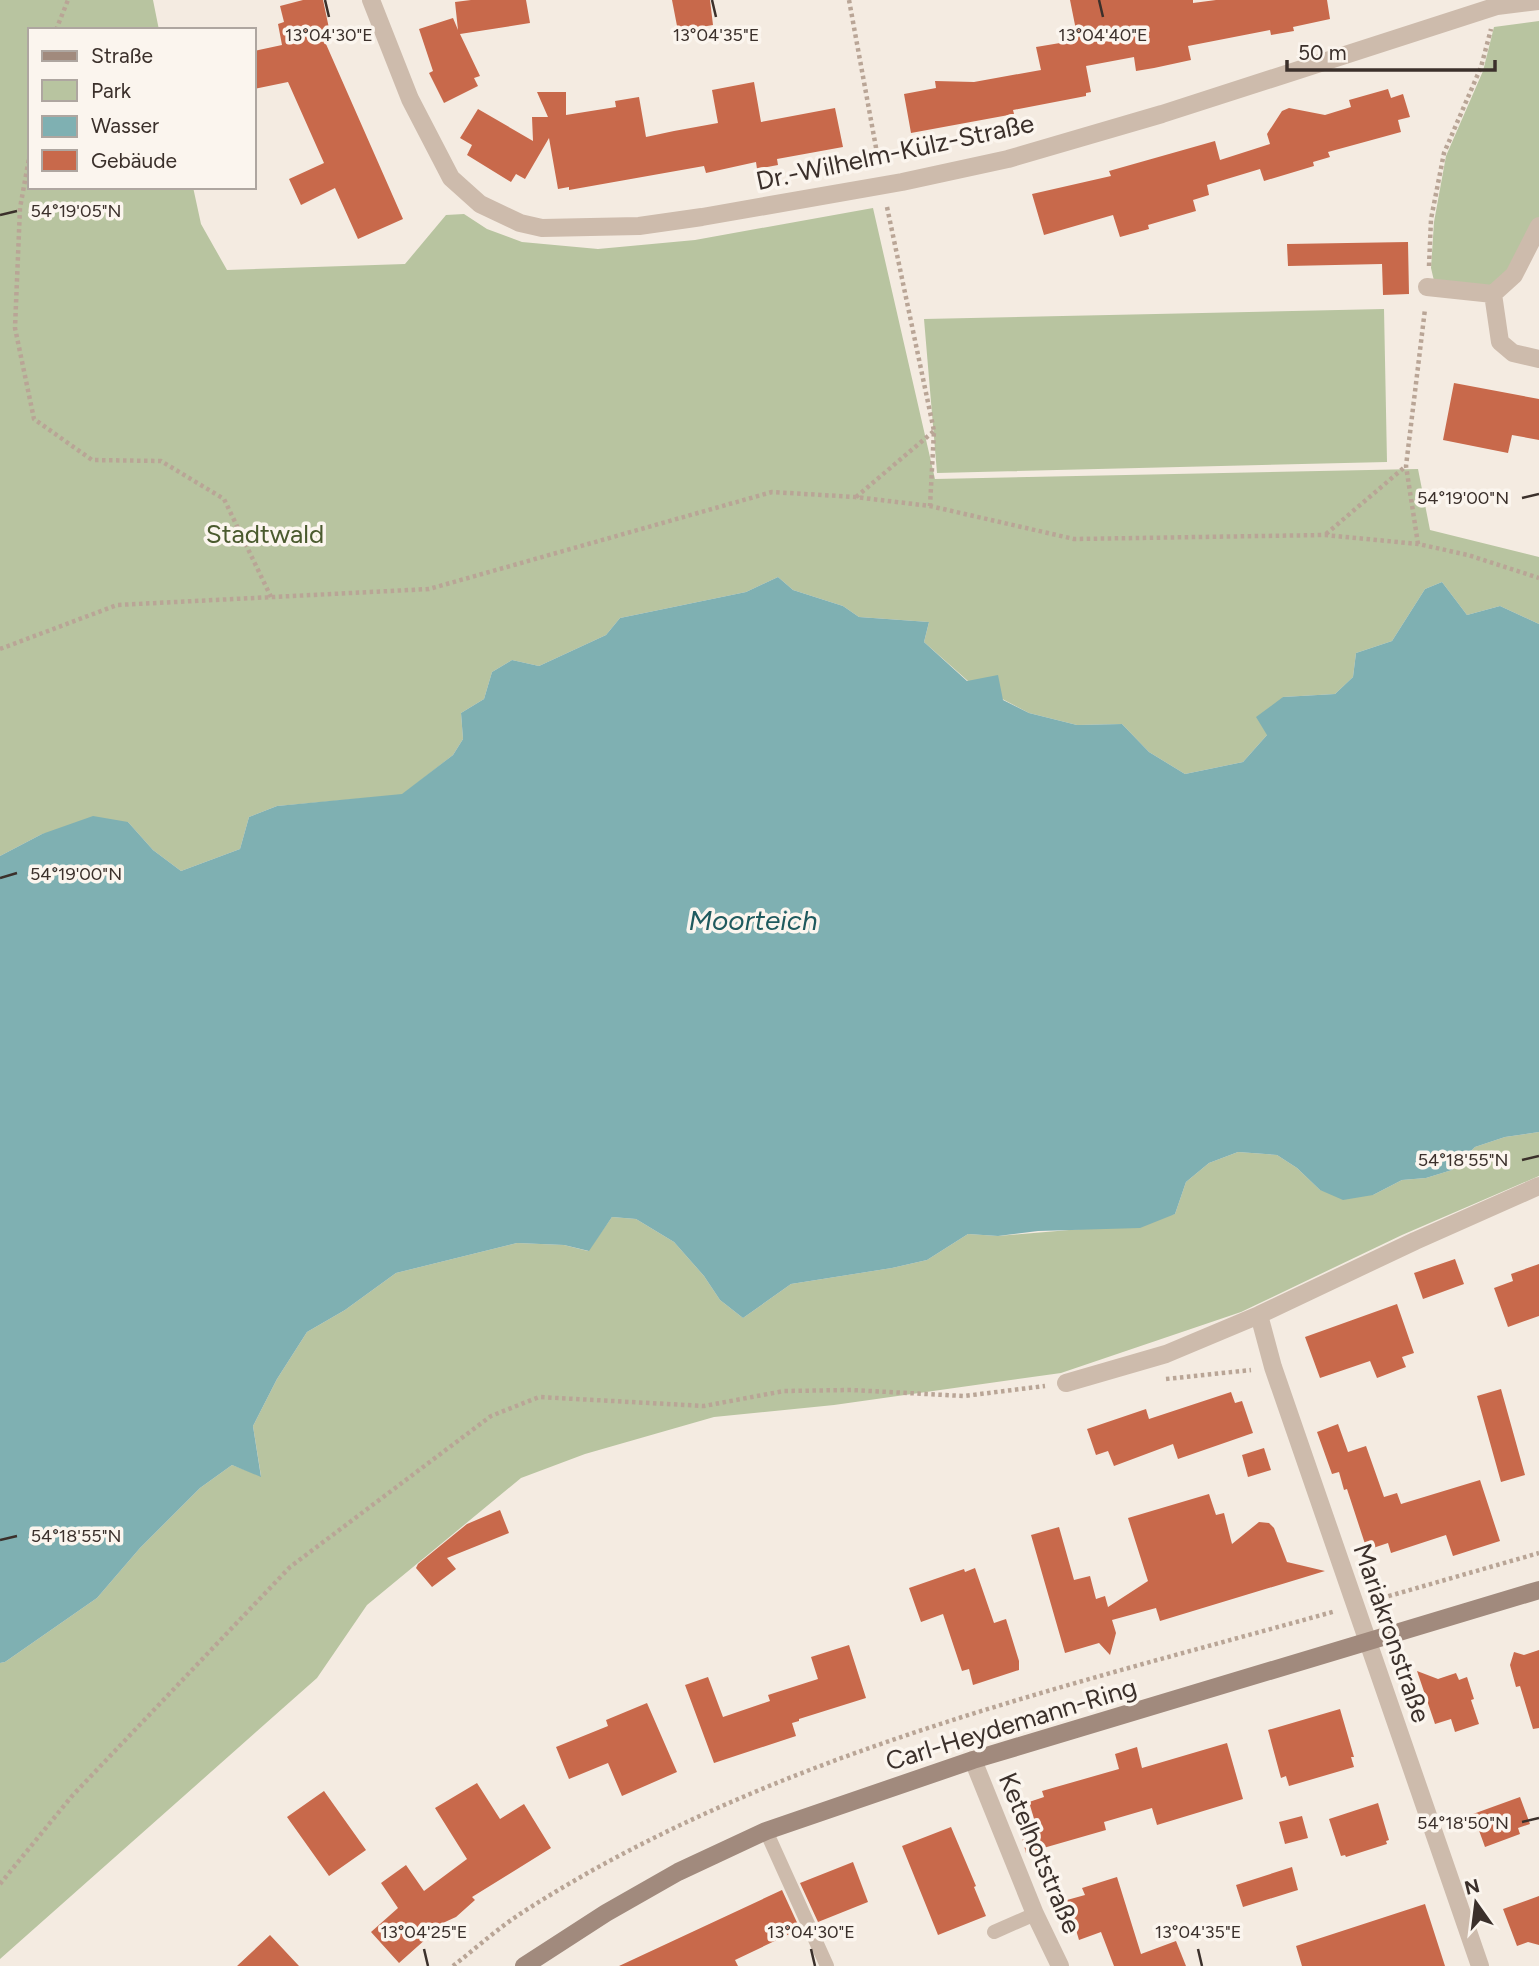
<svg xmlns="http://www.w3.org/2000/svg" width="1539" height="1966" viewBox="0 0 1539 1966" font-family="Figtree,sans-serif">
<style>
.green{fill:#b8c4a0}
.water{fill:#7fb0b2}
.building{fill:#c8694b}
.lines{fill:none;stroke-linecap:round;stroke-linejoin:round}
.path{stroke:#b9a596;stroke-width:4.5;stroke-dasharray:3.5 3.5;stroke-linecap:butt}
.lane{stroke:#cdbbac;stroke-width:14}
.street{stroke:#cdbbac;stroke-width:18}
.secondary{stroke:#a18a7d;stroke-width:18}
.ticks{fill:none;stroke:#3b302b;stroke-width:2.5}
.labels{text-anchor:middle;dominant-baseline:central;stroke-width:7;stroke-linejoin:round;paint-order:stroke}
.street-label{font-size:26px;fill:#3b302b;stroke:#fbf5ee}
.park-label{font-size:26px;fill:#4a5a2e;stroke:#fbf5ee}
.water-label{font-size:28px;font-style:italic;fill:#1f5a5e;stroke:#fbf5ee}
.ticks-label{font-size:18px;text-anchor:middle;fill:#3b302b;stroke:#fbf5ee;stroke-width:7;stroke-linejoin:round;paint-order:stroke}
</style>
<rect width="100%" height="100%" fill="#f4ebe1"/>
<path class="green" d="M0,0H153L159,30H30V187H193L201,224L227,270L405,264L446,215L464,214L487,229L522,242L598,249L695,240L873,208L935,479L1418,469L1430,530L1539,557V624L1500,606L1467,615L1442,582L1425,589L1392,641L1356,653L1353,677L1335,694L1283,697L1267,735L1243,762L1185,774L1149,752L1122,724L1077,725L1029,713L968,681L924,642L929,622L859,617L843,606L793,590L778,577L746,592L620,618L606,635L539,666L512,660L492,672L484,699L461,713L463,739L453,755L402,795L277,806L249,817L240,849L181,871L153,850L128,822L42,834L0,856Z
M1539,21V217L1536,226L1511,273L1492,290L1435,285L1431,268L1434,222L1446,156L1483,71L1494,27Z
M1384,309L1387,462L937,473L924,319Z
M1539,1132V1176L1402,1235L1241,1312L1061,1373L834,1405L714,1417L585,1454L521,1478L367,1605L317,1678L0,1959V1663L5,1662L97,1598L140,1548L200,1488L232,1465L261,1476L253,1426L277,1379L307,1332L345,1310L396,1273L517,1243L564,1245L588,1251L612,1217L636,1219L674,1242L704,1276L720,1300L743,1318L791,1284L892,1268L927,1260L968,1234L998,1236L1081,1229L1175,1214L1186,1182L1209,1163L1238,1152L1277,1155L1297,1168L1320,1190L1373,1195L1402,1180L1426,1178L1452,1170L1475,1147L1505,1137Z"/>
<path class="water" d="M778,577L793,590L843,606L859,617L929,622L924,642L967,681L998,675L1003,700L1029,713L1077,725L1122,724L1149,752L1185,774L1243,762L1267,735L1256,717L1283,697L1335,694L1353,677L1356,653L1392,641L1425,589L1442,582L1467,615L1500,606L1539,624V1132L1505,1137L1475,1147L1452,1170L1426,1178L1402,1180L1373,1195L1343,1200L1320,1190L1297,1168L1277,1155L1238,1152L1209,1163L1186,1182L1175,1214L1140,1228L1038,1231L998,1236L968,1234L927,1260L892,1268L791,1284L743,1318L720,1300L704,1276L674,1242L636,1219L612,1217L589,1251L564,1245L517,1243L396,1273L345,1310L307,1332L277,1379L253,1426L261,1477L232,1465L200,1488L140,1548L97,1598L5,1662L0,1663V856L42,834L93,816L128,822L153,850L181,871L240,849L249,817L277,806L402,794L453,755L463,739L461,713L484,699L492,672L512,660L539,666L606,635L620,618L746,592Z"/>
<path class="building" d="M303,0H323L330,33L322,35L403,219L358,239L335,188L301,205L289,179L324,163L288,82L254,89V51L282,45L278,24L284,22L280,6Z
M471,0H526L530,23L460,34L480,76L474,78L478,86L444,103L429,73L433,71L419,29L453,18L458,30L455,2Z
M672,0H710L713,25L678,31Z
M1070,0H1193V3L1216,0H1327L1330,19L1293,27L1294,31L1271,35L1270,30L1188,46L1191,60L1154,68L1136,71L1134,57L1086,66L1091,92L1086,93V96L1013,110L1014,114L911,133L904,94L936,88L935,81L974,82L1041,70L1036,47L1078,40Z
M754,82L761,122L835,108L843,147L777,159L778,165L757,169L756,162L706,173L704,166L569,190V187L558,189L549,138L525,179L516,174L511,182L467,155L472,145L460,138L478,109L533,141L532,117H548L537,92H566V115L616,107L615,101L639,97L646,137L674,131L718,123L712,90Z
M1388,89L1391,98L1403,94L1410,117L1398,120L1401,132L1328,152L1330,157L1313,162L1314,166L1264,181L1260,169L1207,185L1209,195L1193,200L1196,211L1148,225L1149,229L1120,237L1113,215L1044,235L1032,194L1111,176L1109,171L1215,141L1220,160L1270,144L1267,134L1282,111L1289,108L1325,115L1351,107L1349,100Z
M1408,242L1409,294L1383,295L1382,264L1288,266L1287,244Z
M1454,383L1539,399V440L1512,435L1508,453L1443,440Z
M1455,1259L1464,1284L1423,1299L1414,1273Z
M1539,1264V1316L1508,1327L1494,1288L1513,1281L1511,1274Z
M1397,1304L1414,1353L1402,1357L1406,1367L1377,1378L1370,1361L1320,1378L1305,1337Z
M1501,1389L1525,1475L1501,1482L1477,1396Z
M1231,1392L1235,1403L1242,1401L1253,1433L1178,1459L1173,1444L1114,1466L1108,1451L1096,1455L1087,1429L1146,1409L1149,1419Z
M1338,1424L1348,1452L1366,1446L1384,1497L1397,1493L1401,1504L1480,1480L1500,1541L1453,1556L1446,1535L1391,1553L1388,1543L1367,1550L1347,1489L1344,1490L1339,1472L1332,1474L1317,1432Z
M1264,1448L1271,1470L1248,1477L1242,1455Z
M1209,1494L1216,1515L1224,1513L1232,1544L1259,1522L1269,1523L1274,1528L1287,1562L1325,1571L1160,1621L1156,1608L1112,1620L1116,1633L1110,1655L1099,1643L1065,1653L1031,1535L1059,1527L1074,1580L1090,1576L1096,1599L1105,1596L1108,1607L1148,1581L1128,1518Z
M500,1510L509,1533L447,1558L456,1569L432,1587L416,1568L418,1564L467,1524Z
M975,1568L994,1623L1006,1619L1019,1661V1670L973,1685L969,1669L962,1671L943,1614L921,1622L909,1588L964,1569L965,1572Z
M849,1645L866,1698L799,1719V1721L792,1723L796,1736L714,1763L685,1685L708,1677L723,1717L770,1701L768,1695L818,1679L811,1657Z
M1539,1650V1728L1533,1729L1520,1686L1516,1687L1510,1665L1514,1652L1524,1655Z
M1417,1671L1438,1679L1456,1673L1459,1680L1467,1677L1474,1699L1471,1700L1479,1724L1455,1732L1451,1719L1435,1724Z
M647,1703L677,1772L622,1796L608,1763L569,1779L556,1747L608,1726L606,1720Z
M1340,1709L1354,1757H1351L1354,1767L1289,1786L1286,1776L1281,1778L1268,1730Z
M1227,1743L1243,1799L1157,1825L1152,1808L1104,1822L1106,1830L1026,1853L1019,1827L1035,1822L1029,1802L1044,1797L1042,1791L1119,1769L1115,1754L1137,1747L1142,1768Z
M477,1783L500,1819L524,1804L551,1848L472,1897L475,1900L456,1917L445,1922L399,1963L371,1932L398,1908L381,1883L406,1865L424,1891L467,1859L435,1808Z
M324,1791L366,1850L329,1876L287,1817Z
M1520,1797L1530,1824L1518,1828L1520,1834L1485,1847L1473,1814Z
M1378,1803L1389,1840L1386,1841L1387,1844L1346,1857L1345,1855L1341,1856L1329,1819Z
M1302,1816L1308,1838L1285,1844L1279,1822Z
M951,1827L976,1886L974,1887L986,1916L938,1935L902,1846Z
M853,1862L868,1902L818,1922L800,1883Z
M1292,1867L1298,1890L1243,1907L1236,1885Z
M1117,1877L1141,1954L1176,1941L1186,1966H1114L1101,1932L1079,1940L1067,1900L1085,1895L1082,1888Z
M782,1890L800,1929L735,1960L738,1966H619Z
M1539,1896V1945L1528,1942L1517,1946L1503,1909Z
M1425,1904L1445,1966H1302L1296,1946Z
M270,1935L299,1966H237Z"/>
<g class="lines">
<path class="path" d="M849,0L879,164
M56,30L68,0
M30,153L20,208L15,328L34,419L92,460L161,461L224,499L271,597
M887,207L934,431L930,506
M1429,266L1431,219L1444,153L1481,67L1491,29
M856,497L934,431
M1326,534L1406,466
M1418,544L1406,466L1425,309
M0,649L117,605L429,589L772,492L855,497L930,506L1074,539L1325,535L1418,544L1468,555L1539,578
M1166,1379L1251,1370
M1375,1600L1539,1553
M0,1884L72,1796L290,1567L491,1416L539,1397L704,1406L784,1391L851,1390L964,1396L1045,1386
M453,1966C475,1949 497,1929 520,1914C763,1756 1060,1688 1336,1611"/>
<path class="lane" d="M766,1831L827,1966
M994,1932L1035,1914"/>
<path class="street" d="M371,0L410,99L451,178L480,204L520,223L542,228L639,226L702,217L902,182L1008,159L1162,114L1497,6L1539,1
M1427,287L1493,294L1514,275L1539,226
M1493,294L1500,342L1513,353L1539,359
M1259,1315L1273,1367L1480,1966
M1066,1383L1166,1354L1259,1315L1415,1241L1539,1186
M973,1760L1035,1914L1060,1966"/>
<path class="secondary" d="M524,1966L606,1913L678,1872L766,1831L973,1760L1539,1590"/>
</g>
<path class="ticks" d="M325,0L329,17M712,0L716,17M1099,0L1103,17M0,215L17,211M1522,498L1539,494M0,878L17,873M1522,1160L1539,1156M0,1540L17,1536M1522,1822L1539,1818M424,1949L428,1966M811,1949L815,1966M1198,1949L1202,1966"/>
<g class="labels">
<g class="street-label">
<text transform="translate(895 152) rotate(-12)">Dr.-Wilhelm-Külz-Straße</text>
<text transform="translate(1392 1633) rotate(71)">Mariakronstraße</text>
<text transform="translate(1011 1724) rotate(-17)">Carl-Heydemann-Ring</text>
<text transform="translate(1040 1853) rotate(67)">Ketelhotstraße</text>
</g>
<g class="park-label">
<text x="265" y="534">Stadtwald</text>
</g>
<g class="water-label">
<text x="753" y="920">Moorteich</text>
</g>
</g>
<g class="ticks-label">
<text x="329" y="41">13°04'30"E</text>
<text x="716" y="41">13°04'35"E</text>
<text x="1103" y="41">13°04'40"E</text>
<text x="76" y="217">54°19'05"N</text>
<text x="1463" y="504">54°19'00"N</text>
<text x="76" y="880">54°19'00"N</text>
<text x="1463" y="1166">54°18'55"N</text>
<text x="76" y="1542">54°18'55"N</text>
<text x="1463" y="1829">54°18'50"N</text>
<text x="424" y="1938">13°04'25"E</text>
<text x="811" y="1938">13°04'30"E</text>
<text x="1198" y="1938">13°04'35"E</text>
</g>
<rect x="28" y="28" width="228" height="161" fill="#fbf5ee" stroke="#aea6a0" stroke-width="2"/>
<rect x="42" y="51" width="35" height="10" fill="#a18a7d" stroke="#aea6a0" stroke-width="2"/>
<text x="91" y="63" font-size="21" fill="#3b302b">Straße</text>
<rect x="42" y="80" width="35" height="21" fill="#b8c4a0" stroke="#aea6a0" stroke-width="2"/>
<text x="91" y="98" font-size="21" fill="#3b302b">Park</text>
<rect x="42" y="116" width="35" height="21" fill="#7fb0b2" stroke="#aea6a0" stroke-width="2"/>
<text x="91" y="133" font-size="21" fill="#3b302b">Wasser</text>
<rect x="42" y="150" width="35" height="21" fill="#c8694b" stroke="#aea6a0" stroke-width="2"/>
<text x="91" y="168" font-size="21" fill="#3b302b">Gebäude</text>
<g transform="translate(1476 1903) rotate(346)" stroke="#fbf5ee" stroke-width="5" paint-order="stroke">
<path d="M0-5L12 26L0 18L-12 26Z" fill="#3b302b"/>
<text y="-10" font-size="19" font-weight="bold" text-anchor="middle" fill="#3b302b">N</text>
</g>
<path d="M1287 60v10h208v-10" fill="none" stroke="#3b302b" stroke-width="3.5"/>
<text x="1298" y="60" font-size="21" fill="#3b302b" stroke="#fbf5ee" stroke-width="5" paint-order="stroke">50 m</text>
</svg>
